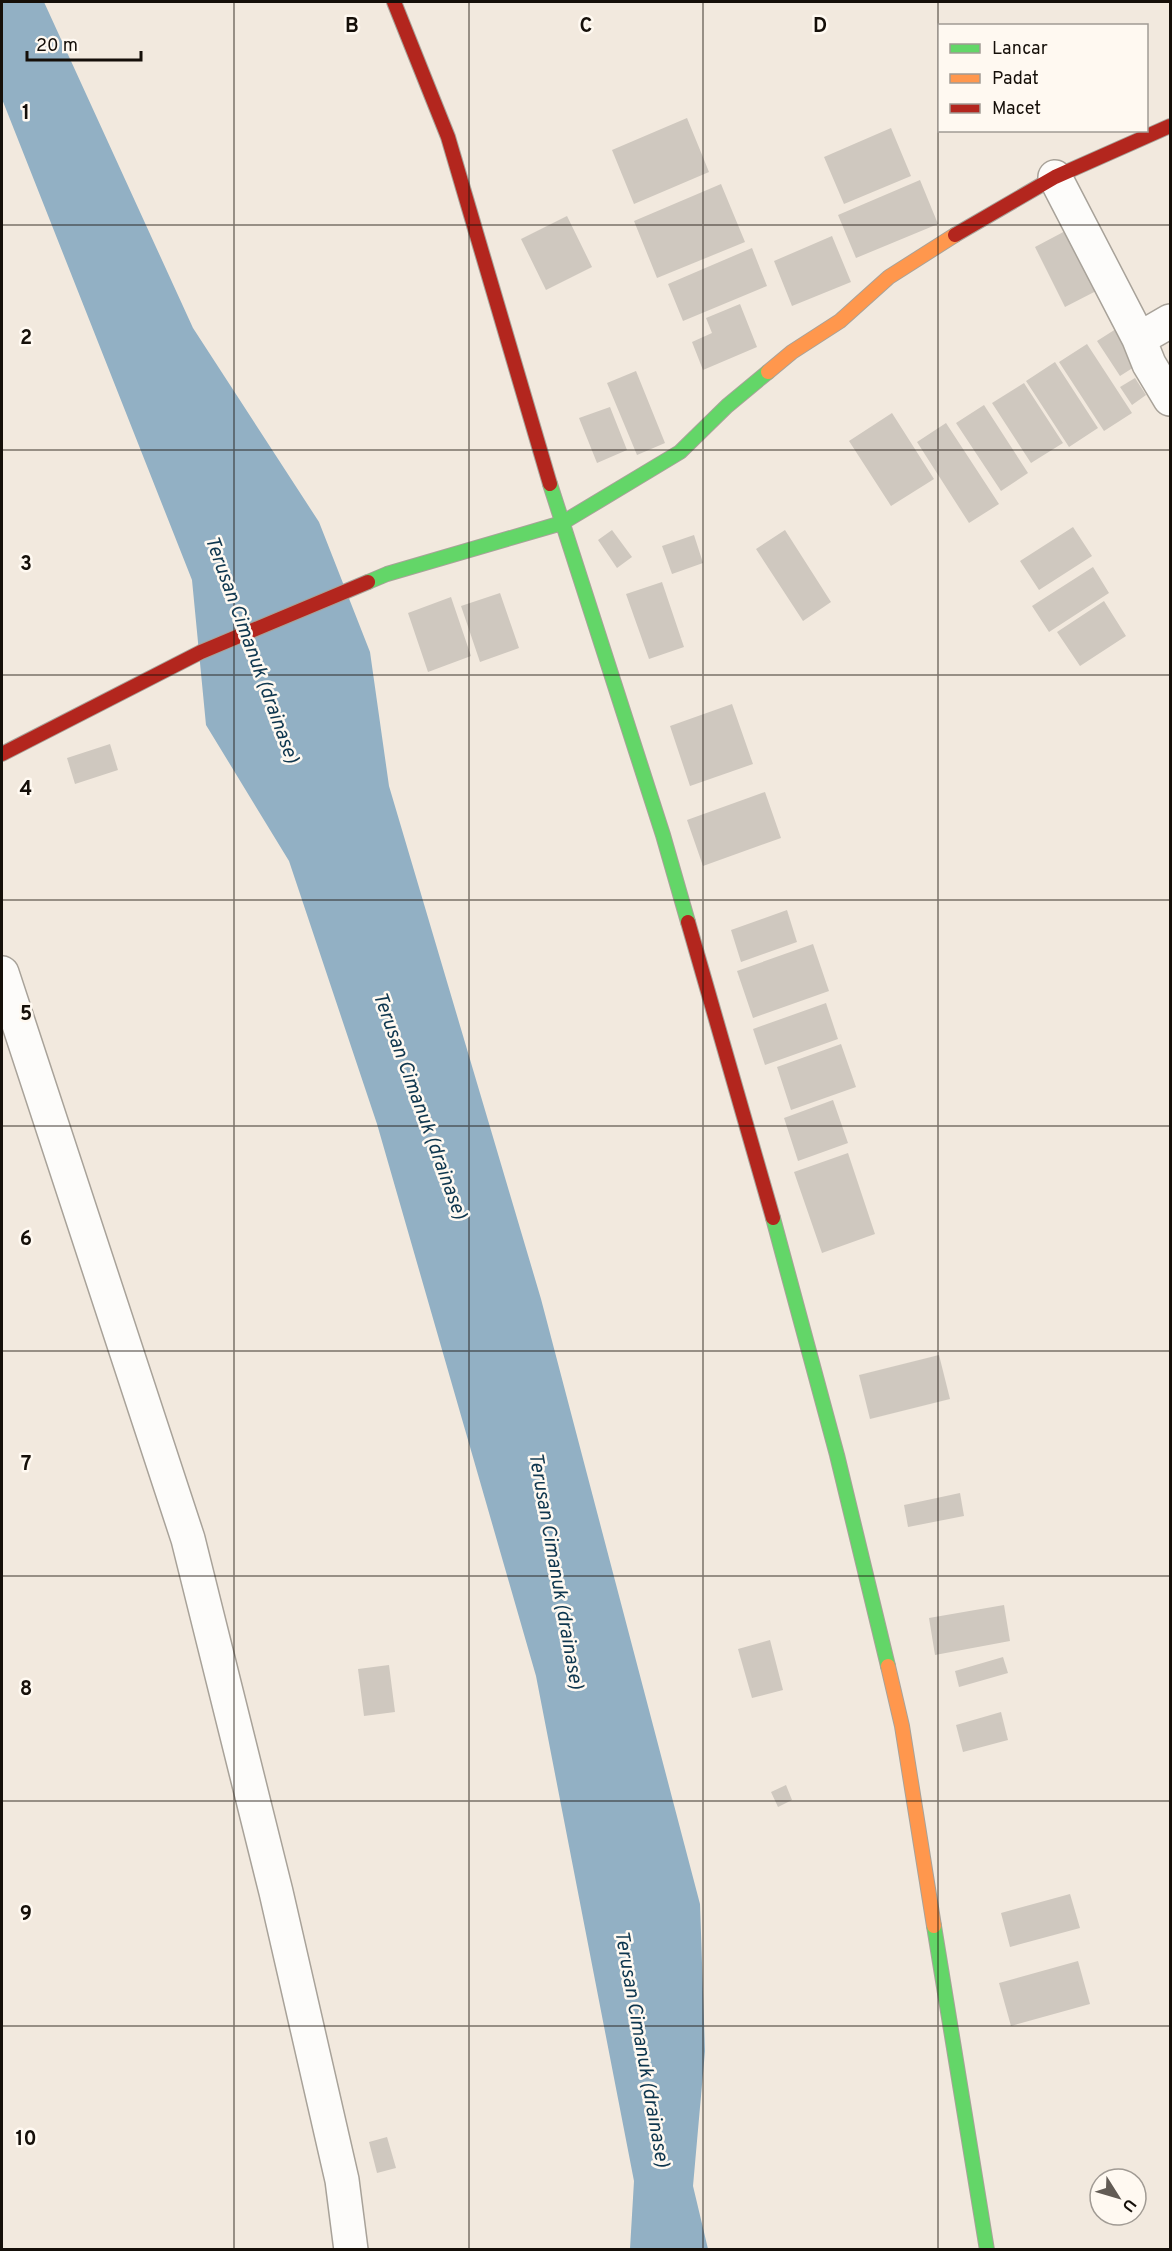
<svg xmlns="http://www.w3.org/2000/svg" width="1172" height="2251" viewBox="0 0 1172 2251" font-family="Overpass,sans-serif">
<style>
.water{fill:#92b0c4}
.building{fill:#cfc8bf}
.lines{fill:none;stroke-linecap:round;stroke-linejoin:round}
.street-casing{stroke:#a8a299;stroke-width:36}
.fast-casing{stroke:#a8a299;stroke-width:16}
.slow-casing{stroke:#a8a299;stroke-width:16}
.jam-casing{stroke:#a8a299;stroke-width:16}
.street{stroke:#fdfcfa;stroke-width:33}
.fast{stroke:#63d668;stroke-width:14}
.slow{stroke:#ff974d;stroke-width:14}
.jam{stroke:#b3261e;stroke-width:14}
.grid{fill:none;stroke:#150f09;stroke-width:1.5;stroke-opacity:0.55}
.labels{text-anchor:middle;dominant-baseline:central;stroke-width:5;stroke-linejoin:round;paint-order:stroke}
.water-label{font-size:20px;font-style:italic;fill:#0e364e;stroke:#fff9f1}
.grid-label{font-size:20px;text-anchor:middle;font-weight:bold;fill:#150f09;stroke:#fff9f1;stroke-width:5;stroke-linejoin:round;paint-order:stroke}
</style>
<rect width="100%" height="100%" fill="#f2e9de"/>
<path class="water" d="M2,2H44L193,328L319,522L370,652L389,786L541,1299L700,1904L705,2051L693,2186L708,2249H630L634,2181L536,1676L377,1124L289,861L206,725L192,580L2,99Z"/>
<path class="building" d="M687,118L709,172L634,204L612,150Z
M891,128L911,176L844,204L824,157Z
M920,180L938,224L856,258L838,215Z
M721,184L745,242L657,278L634,221Z
M567,216L592,267L546,290L521,239Z
M1069,229L1100,289L1065,307L1035,247Z
M832,236L851,282L792,306L774,261Z
M752,248L767,286L683,321L668,284Z
M740,304L757,347L703,370L692,342L712,333L706,318Z
M1119,327L1142,362L1120,376L1097,341Z
M1087,344L1132,413L1104,431L1059,362Z
M1055,362L1098,428L1069,447L1026,381Z
M636,371L665,443L637,455L607,383Z
M1135,378L1146,395L1132,405L1120,387Z
M1024,383L1063,443L1031,463L992,403Z
M984,405L1028,473L1001,491L956,423Z
M610,407L627,450L597,463L579,418Z
M892,413L934,479L891,506L849,441Z
M946,423L999,504L969,523L917,442Z
M1073,527L1092,556L1039,590L1020,561Z
M612,530L632,557L617,568L598,540Z
M785,530L831,602L803,621L756,549Z
M694,535L703,563L672,574L662,546Z
M1093,567L1109,593L1049,632L1032,606Z
M662,582L684,647L649,659L626,594Z
M500,593L519,648L480,662L461,606Z
M451,597L471,656L428,672L408,613Z
M1104,601L1126,636L1080,666L1057,632Z
M732,704L753,764L690,786L670,726Z
M110,744L118,770L75,784L67,758Z
M765,792L781,838L703,866L687,820Z
M787,910L797,942L741,962L731,930Z
M813,944L829,991L753,1018L737,971Z
M826,1003L838,1039L765,1065L753,1029Z
M841,1044L856,1087L791,1110L777,1067Z
M833,1100L848,1143L798,1161L784,1118Z
M848,1153L875,1234L822,1253L794,1172Z
M939,1355L950,1399L870,1419L859,1375Z
M960,1493L964,1516L908,1527L904,1505Z
M1004,1605L1010,1641L935,1655L929,1618Z
M770,1640L783,1690L752,1698L738,1649Z
M1003,1657L1008,1673L959,1687L955,1671Z
M389,1665L395,1712L364,1716L358,1669Z
M1001,1712L1008,1740L963,1752L956,1725Z
M786,1785L792,1800L778,1807L771,1792Z
M1070,1894L1080,1928L1010,1947L1001,1913Z
M1078,1961L1090,2004L1011,2026L999,1983Z
M387,2137L396,2168L377,2173L369,2142Z"/>
<g class="lines">
<g class="street-casing">
<path id="street" d="M1055,177L1139,339L1149,364L1170,399
M1139,339L1170,321
M2,973L188,1539L276,1892L342,2180L351,2250"/>
</g>
<g class="fast-casing">
<path id="fast" d="M550,484L663,835L688,922
M368,582L387,574L562,523L680,452L727,406L768,372
M773,1218L837,1455L888,1666
M934,1926L987,2250"/>
</g>
<g class="slow-casing">
<path id="slow" d="M768,372L792,352L840,321L889,277L955,235
M888,1666L902,1726L934,1926"/>
</g>
<g class="jam-casing">
<path id="jam" d="M394,2L448,137L550,484
M955,235L1055,177L1170,126
M2,754L201,652L368,582
M688,922L773,1218"/>
</g>
<use href="#street" class="street"/>
<use href="#fast" class="fast"/>
<use href="#slow" class="slow"/>
<use href="#jam" class="jam"/>
</g>
<path class="grid" d="M234,2V2250M469,2V2250M703,2V2250M938,2V2250M2,225H1170M2,450H1170M2,675H1170M2,900H1170M2,1126H1170M2,1351H1170M2,1576H1170M2,1801H1170M2,2026H1170"/>
<g class="labels">
<g class="water-label">
<text transform="translate(251 650) rotate(70)">Terusan Cimanuk (drainase)</text>
<text transform="translate(419 1106) rotate(70)">Terusan Cimanuk (drainase)</text>
<text transform="translate(555 1571) rotate(80)">Terusan Cimanuk (drainase)</text>
<text transform="translate(641 2049) rotate(80)">Terusan Cimanuk (drainase)</text>
</g>
</g>
<g class="grid-label">
<text x="352" y="32">B</text>
<text x="586" y="32">C</text>
<text x="820" y="32">D</text>
<text x="26" y="119">1</text>
<text x="26" y="344">2</text>
<text x="26" y="570">3</text>
<text x="26" y="795">4</text>
<text x="26" y="1020">5</text>
<text x="26" y="1245">6</text>
<text x="26" y="1470">7</text>
<text x="26" y="1695">8</text>
<text x="26" y="1920">9</text>
<text x="26" y="2145">10</text>
</g>
<rect width="1172" height="2251" fill="none" stroke="#150f09" stroke-width="6"/>
<rect x="938" y="24" width="210" height="108" fill="#fff9f1" stroke="#a19b94" stroke-width="1.5"/>
<rect x="950" y="44" width="30" height="9" fill="#63d668" stroke="#a19b94" stroke-width="1.5"/>
<text x="992" y="54" font-size="18" fill="#150f09">Lancar</text>
<rect x="950" y="74" width="30" height="9" fill="#ff974d" stroke="#a19b94" stroke-width="1.5"/>
<text x="992" y="84" font-size="18" fill="#150f09">Padat</text>
<rect x="950" y="104" width="30" height="9" fill="#b3261e" stroke="#a19b94" stroke-width="1.5"/>
<text x="992" y="114" font-size="18" fill="#150f09">Macet</text>
<g transform="translate(1118 2197) rotate(127)"><circle r="28" fill="#fff9f1" stroke="#a19b94" stroke-width="1.5"/>
<path d="M0-4.5L10 22L0 15L-10 22Z" fill="#625b54"/>
<text y="-9" font-size="16" font-weight="bold" text-anchor="middle" fill="#150f09">U</text>
</g>
<path d="M27 51v9h114v-9" fill="none" stroke="#150f09" stroke-width="3"/>
<text x="36" y="51" font-size="18" fill="#150f09" stroke="#fff9f1" stroke-width="4.5" paint-order="stroke">20 m</text>
</svg>
